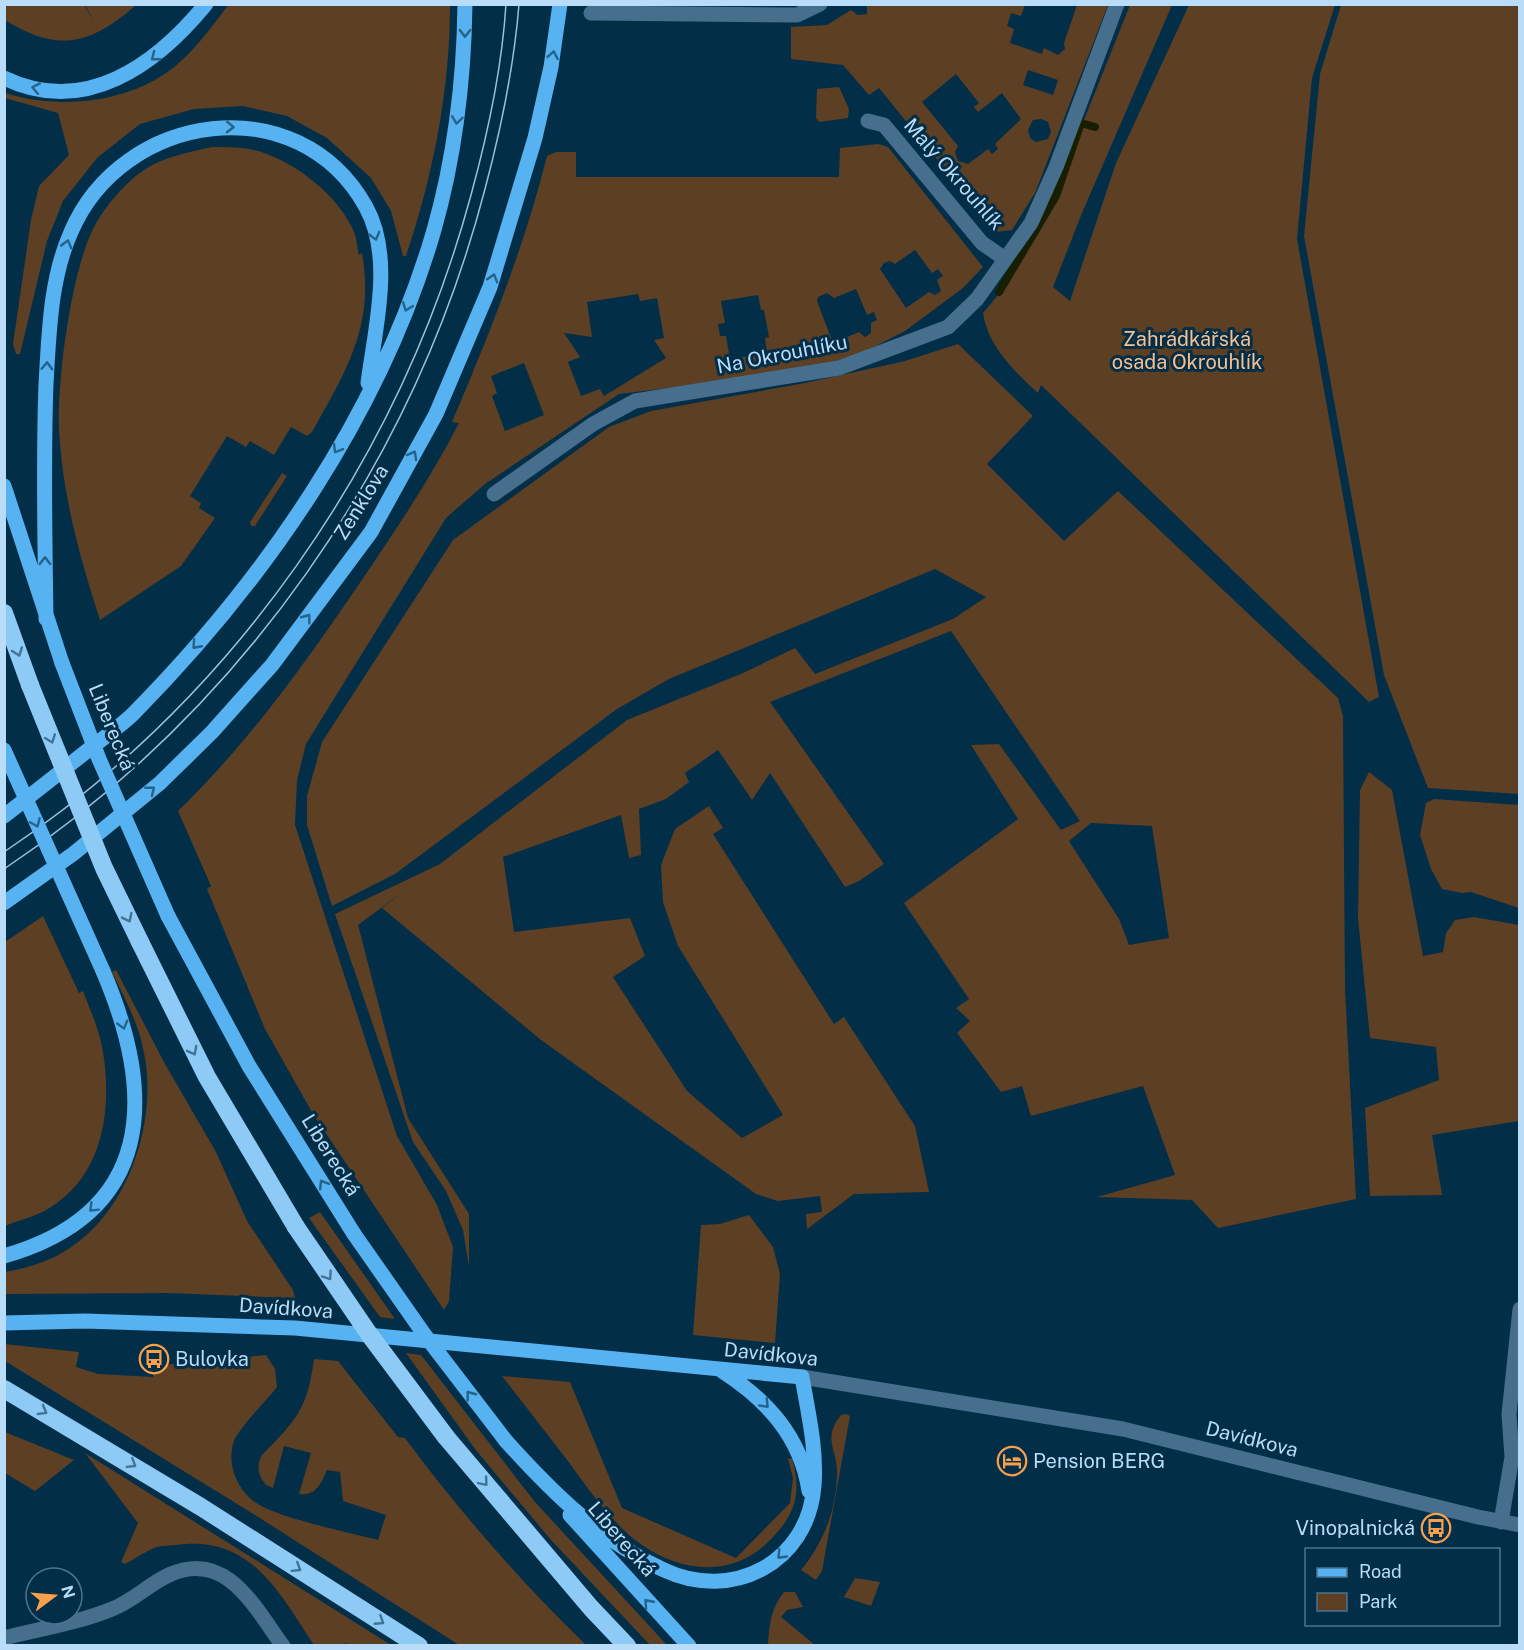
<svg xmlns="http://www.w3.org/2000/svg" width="1524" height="1650" viewBox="0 0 1524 1650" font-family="'Public Sans',sans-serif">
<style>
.green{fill:#5d3f24;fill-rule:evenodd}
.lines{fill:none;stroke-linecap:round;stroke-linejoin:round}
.stream{stroke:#181f01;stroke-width:8}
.minor{stroke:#456f8d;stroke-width:15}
.major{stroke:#56b2f0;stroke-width:15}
.highway{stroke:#8dcaf6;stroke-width:18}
.tram{stroke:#9bc1dc;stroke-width:1.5}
.major-bridge{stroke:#56b2f0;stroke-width:15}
.highway-bridge{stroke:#8dcaf6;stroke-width:18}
.oneway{stroke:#24638b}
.oneway2{stroke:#417496}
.labels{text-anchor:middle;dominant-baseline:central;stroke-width:6;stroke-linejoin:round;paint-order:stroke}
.street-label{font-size:20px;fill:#b9ddf9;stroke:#022e48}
.park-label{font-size:20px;fill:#fabf8d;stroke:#022e48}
.poi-label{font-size:20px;fill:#b9ddf9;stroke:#022e48;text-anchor:start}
</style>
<rect width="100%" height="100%" fill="#022e48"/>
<path class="green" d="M229,4L450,5C450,90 433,176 406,256H403L391,211L371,178L327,138L287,116L243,106L194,109L140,124L97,158L63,201L47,241L20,354H16L13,344L31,220L39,186L69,155L58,113L5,98V93C55,109 121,104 166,73C191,56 210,29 229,4Z
M4,5H84L94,21L85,5H136C91,45 57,53 5,20Z
M867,5H1025L1021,16L1011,13L1007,26L1014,29L1010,43L1042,54L1044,48L1058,55L1065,49L1064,43L1077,5H1108L1035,193L1012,230L996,232L879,88L869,95L843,65L791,59V27L827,25L851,10L858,15L867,14ZM1028,70L1058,80L1053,95L1023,85ZM956,74L979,103L974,107L978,112L1002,93L1021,119L995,144L998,149L992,154L988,149L968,164L958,161L955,152L958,146L922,102ZM1041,119L1048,122L1051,132L1048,139L1036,142L1030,138L1028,130L1033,120Z
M1130,5H1172L1082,213L1053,287L1070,301L1116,163L1189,5H1335L1312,78L1297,239L1379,697L1369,702L1041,385L1038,393C1014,371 988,346 983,313L999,294L1038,234L1058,197L1082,125Z
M1341,5H1519V794L1428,788L1384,675L1304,236L1320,74Z
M839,87L849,109L848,118L819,122L816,118L817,89Z
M878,144L888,147L983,267L963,288L905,331L866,351L833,362L694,385L619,394L485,484L446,518L306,744L297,780L295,825L397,1136L437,1205L453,1247L449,1301L444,1310L313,1114L265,1029L207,889L211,886L178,811C247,744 301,669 355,590C393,534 428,483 459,423L452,422C490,332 523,251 547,156L556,152H576V177H839L840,148ZM915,250L932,273L938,269L943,276L937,280L941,291L935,295L929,292L906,308L880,269L884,263L890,261L895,264ZM856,289L867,315L874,312L877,320L871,323V333L865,337L859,332L833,343L817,301L818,297L827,293L834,298ZM638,294L640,301L657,298L664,338L654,340L666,358L604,396L600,389L581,396L568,362L580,357L564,333L592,337L587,302ZM758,295L761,310H764L769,337L765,338L767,353L730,359L726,336H720L718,324L725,323L721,301ZM524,363L544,415L505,431L492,396L497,393L491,376Z
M212,147C224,147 237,147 249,149C289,156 339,195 354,232C357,239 357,248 359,255L362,253C375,326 346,371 312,432L307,436L291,427L274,455L250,441L246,447L227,436L190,496L201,503L199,508L215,518L181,566L100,620C80,558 62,494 59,429C57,380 71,273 93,229C105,206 125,182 147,168C167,156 190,152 212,147Z
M958,344L1033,416L987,464L1064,541L1118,491L1338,698L1343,716L1345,989L1356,1199L1218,1228L1192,1200L1097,1197L1175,1175L1143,1086L1031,1116L1022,1086L1001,1092L957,1033L970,1021L956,1008L969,999L904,903L1018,819L971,745L999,744L1061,830L1080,821L951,631L770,702L884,864L859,881L845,887L770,773L752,800L718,750L685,773L689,782L666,799L639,809L641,855L629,858L621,815L503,857L514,932L630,918L645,956L613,977L687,1091L742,1138L783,1115L678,946L663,902L661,865L675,829L709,806L723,828L713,834L834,1024L844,1017L915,1126L929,1192L854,1194L807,1229L806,1214L822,1212L820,1196L778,1201L756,1194L541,1040L382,908L404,891L358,925L408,1118L469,1214V1267L463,1230L446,1191L413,1142L335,914L440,864L627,720L743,673L795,648L815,674L953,619L986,597L935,569L669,679L617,709L395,874L332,906L307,825V796L322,742L453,540L609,427L651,411L805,383L905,361ZM1091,823L1152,826L1169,938L1129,945L1119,919L1069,841Z
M282,473L287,476L255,526H251L250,522Z
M1369,772L1392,790L1423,956L1443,952L1446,933L1455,920L1474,917L1519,925V1121L1432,1135L1442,1195L1370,1196L1365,1108L1439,1080L1436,1047L1370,1038L1358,918L1360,790Z
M1434,799L1519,805V908L1471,892L1462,893L1442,889L1431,869L1420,835L1426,803Z
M43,916L79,993L83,991C90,1010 100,1031 103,1052C112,1108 104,1174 51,1207C38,1216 19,1220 5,1226V942Z
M116,970L165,1064L216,1152L247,1221L293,1290L295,1298L168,1293L5,1294V1272C26,1268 46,1263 65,1251C128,1214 158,1122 144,1053C139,1024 125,999 112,972Z
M320,1212L395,1319L380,1317L319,1232L309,1218Z
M749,1215L773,1247L780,1274L775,1343L693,1335L701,1225L720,1224Z
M4,1344L79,1352L76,1367L98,1374L153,1377L154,1366L266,1355L275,1369L277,1387C267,1400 238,1429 234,1441C226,1463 237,1489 255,1502C274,1517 351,1533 378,1540L386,1515L343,1501L340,1472L327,1470C321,1484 316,1496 299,1494L311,1453L284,1446L273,1488L266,1485C258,1476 256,1465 262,1455C297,1419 307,1410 314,1359L338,1361L398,1437L405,1438C459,1511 520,1581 586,1645H459L255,1515L5,1361Z
M406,1353L421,1355L535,1502L667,1645H650L551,1540L475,1449Z
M502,1376L570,1382L622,1508L736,1558L790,1503L793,1478L788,1459L792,1458C802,1493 796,1514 770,1540C734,1578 683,1573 642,1545C610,1523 587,1486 564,1456C543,1429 523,1403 502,1376Z
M846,1414L850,1416L822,1571L816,1580L801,1570C824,1542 837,1508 837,1472C837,1448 822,1439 841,1415Z
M5,1432L74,1460L35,1491L5,1473Z
M85,1453L391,1645H349L346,1643L344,1645H314C279,1592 250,1534 176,1545C170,1546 163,1545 157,1547C147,1550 135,1559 125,1564L121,1562L138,1523Z
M855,1578L880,1582L871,1606L844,1597Z
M784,1592H795L803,1607L787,1610L781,1617L815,1645H768C769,1625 771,1608 784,1592Z"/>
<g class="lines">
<path class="stream" d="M999,292L1056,196L1081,123L1095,127"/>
<path class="minor" d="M591,13L797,15L820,4
M868,121L884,125L982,243L1005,259
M494,494L593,424L635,401L839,368L948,327L977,299L1031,223L1056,167L1117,4
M802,1377L1123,1429L1478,1517L1520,1525
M1501,1522L1512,1457L1509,1414L1520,1309
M4,1638C39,1629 78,1623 112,1609C133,1601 150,1583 171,1574C227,1550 255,1608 283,1646"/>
<path class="major" d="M4,78C85,117 156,65 206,4
M4,486L62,663
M46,619C45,541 43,463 46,384C49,334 50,279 71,232C122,112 298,85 366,207C394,258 375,328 368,383
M4,816C34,793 63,770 92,747C106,736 122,725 134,713C266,579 381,413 434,230C455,156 464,81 465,4
M4,903L73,854L160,783L212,732L272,665L371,532L436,414L490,287L535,138L551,67L560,4
M168,916L249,1066L354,1234
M4,1256C155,1213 156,1095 103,971
M4,1323L85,1321L295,1328L802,1377C808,1412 817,1450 814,1486C808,1563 732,1602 664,1570C602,1542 551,1491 506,1441
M722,1371C767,1400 801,1437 809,1491
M570,1515L689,1646"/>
<path class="highway" d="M4,613L30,685
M140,942L207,1077L296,1227
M4,1389L201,1507L419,1646
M446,1437L591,1608L627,1646"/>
<path class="tram" d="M4,852C233,699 399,461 471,195C488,133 502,69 506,4
M4,869C242,710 413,465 485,189C501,129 514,67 519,4"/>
<path class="major-bridge" d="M62,663L99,759L168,916
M4,750L103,971
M354,1234L424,1334L506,1441"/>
<path class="highway-bridge" d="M30,685L104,868L140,942
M296,1227L369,1334L446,1437"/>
</g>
<defs><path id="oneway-chevron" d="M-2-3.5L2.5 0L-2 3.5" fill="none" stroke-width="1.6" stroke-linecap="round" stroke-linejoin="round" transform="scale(1.5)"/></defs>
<g class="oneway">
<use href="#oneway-chevron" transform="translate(465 33) rotate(91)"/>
<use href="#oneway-chevron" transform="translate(553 55) rotate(-80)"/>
<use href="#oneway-chevron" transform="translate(155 57) rotate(142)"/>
<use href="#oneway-chevron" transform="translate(36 88) rotate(-169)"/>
<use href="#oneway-chevron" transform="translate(457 120) rotate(98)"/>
<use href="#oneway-chevron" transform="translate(230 127) rotate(1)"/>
<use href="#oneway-chevron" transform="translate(375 236) rotate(75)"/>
<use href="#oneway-chevron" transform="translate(67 244) rotate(-75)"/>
<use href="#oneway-chevron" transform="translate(493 278) rotate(-73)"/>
<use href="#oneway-chevron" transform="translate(407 307) rotate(111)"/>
<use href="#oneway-chevron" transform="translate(47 366) rotate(-88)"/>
<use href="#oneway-chevron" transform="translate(337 449) rotate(120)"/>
<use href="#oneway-chevron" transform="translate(413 455) rotate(-61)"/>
<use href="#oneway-chevron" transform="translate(45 561) rotate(-90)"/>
<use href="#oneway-chevron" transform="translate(307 618) rotate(-53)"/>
<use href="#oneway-chevron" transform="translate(196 645) rotate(132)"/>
<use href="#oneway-chevron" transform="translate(151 790) rotate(-39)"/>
<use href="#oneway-chevron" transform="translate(36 823) rotate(67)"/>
<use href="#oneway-chevron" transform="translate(123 1025) rotate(74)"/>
<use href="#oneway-chevron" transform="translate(323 1184) rotate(-122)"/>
<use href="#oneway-chevron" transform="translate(93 1208) rotate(135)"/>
<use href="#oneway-chevron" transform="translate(470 1395) rotate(-127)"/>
<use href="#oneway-chevron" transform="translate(765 1404) rotate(46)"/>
<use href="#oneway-chevron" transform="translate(781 1555) rotate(134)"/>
<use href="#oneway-chevron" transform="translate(648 1603) rotate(-132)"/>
</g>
<g class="oneway2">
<use href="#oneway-chevron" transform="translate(18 652) rotate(70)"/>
<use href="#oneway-chevron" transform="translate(51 739) rotate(69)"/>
<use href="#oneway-chevron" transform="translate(128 918) rotate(64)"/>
<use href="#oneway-chevron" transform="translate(193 1051) rotate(62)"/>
<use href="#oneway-chevron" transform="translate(328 1276) rotate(56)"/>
<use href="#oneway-chevron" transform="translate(43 1411) rotate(30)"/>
<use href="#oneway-chevron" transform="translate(132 1464) rotate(32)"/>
<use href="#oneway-chevron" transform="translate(484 1482) rotate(50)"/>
<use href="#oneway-chevron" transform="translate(297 1568) rotate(32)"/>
<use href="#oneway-chevron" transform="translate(380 1621) rotate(33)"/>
</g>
<defs>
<g id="bus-ring" transform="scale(1.5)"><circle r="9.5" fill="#022e48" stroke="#f9a04d" stroke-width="1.5"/><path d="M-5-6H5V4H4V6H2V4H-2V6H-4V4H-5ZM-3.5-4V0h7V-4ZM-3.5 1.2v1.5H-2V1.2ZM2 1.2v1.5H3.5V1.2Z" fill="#f9a04d"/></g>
<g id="hotel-ring" transform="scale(1.5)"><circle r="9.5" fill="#022e48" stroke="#f9a04d" stroke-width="1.5"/><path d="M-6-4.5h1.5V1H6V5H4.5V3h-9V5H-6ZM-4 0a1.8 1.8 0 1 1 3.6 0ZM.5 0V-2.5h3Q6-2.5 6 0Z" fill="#f9a04d"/></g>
</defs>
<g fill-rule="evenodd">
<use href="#bus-ring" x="154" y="1359"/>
<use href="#hotel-ring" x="1012" y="1461"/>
<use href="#bus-ring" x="1436" y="1528"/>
</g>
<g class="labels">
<g class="street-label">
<text transform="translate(954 174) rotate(49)">Malý Okrouhlík</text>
<text transform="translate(782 354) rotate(-11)">Na Okrouhlíku</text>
<text transform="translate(361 502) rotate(-58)">Zenklova</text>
<text transform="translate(112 727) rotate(68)">Liberecká</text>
<text transform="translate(331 1155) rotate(58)">Liberecká</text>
<text transform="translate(286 1308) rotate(4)">Davídkova</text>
<text transform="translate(771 1354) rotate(6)">Davídkova</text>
<text transform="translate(1252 1439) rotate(14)">Davídkova</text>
<text transform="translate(622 1539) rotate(49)">Liberecká</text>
</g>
<g class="park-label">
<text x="1187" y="339">Zahrádkářská<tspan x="1187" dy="23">osada Okrouhlík</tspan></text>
</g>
<g class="poi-label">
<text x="175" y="1359">Bulovka</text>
<text x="1033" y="1461">Pension BERG</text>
<text x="1415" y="1528" text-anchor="end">Vinopalnická</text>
</g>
</g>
<rect width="1524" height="1650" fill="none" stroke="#b9ddf9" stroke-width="12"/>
<rect x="1305" y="1548" width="195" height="78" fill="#022e48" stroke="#4b748f" stroke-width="1.5"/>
<rect x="1317" y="1568" width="30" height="9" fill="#56b2f0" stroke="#4b748f" stroke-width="1.5"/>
<text x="1359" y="1578" font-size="18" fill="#b9ddf9">Road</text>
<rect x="1317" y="1593" width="30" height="18" fill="#5d3f24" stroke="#4b748f" stroke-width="1.5"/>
<text x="1359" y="1608" font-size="18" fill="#b9ddf9">Park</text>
<g transform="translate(54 1596) rotate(74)"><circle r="28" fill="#022e48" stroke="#4b748f" stroke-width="1.5"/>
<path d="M0-4.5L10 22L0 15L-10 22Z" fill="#f9a04d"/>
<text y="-9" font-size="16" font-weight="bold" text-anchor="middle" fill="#b9ddf9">N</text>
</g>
</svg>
